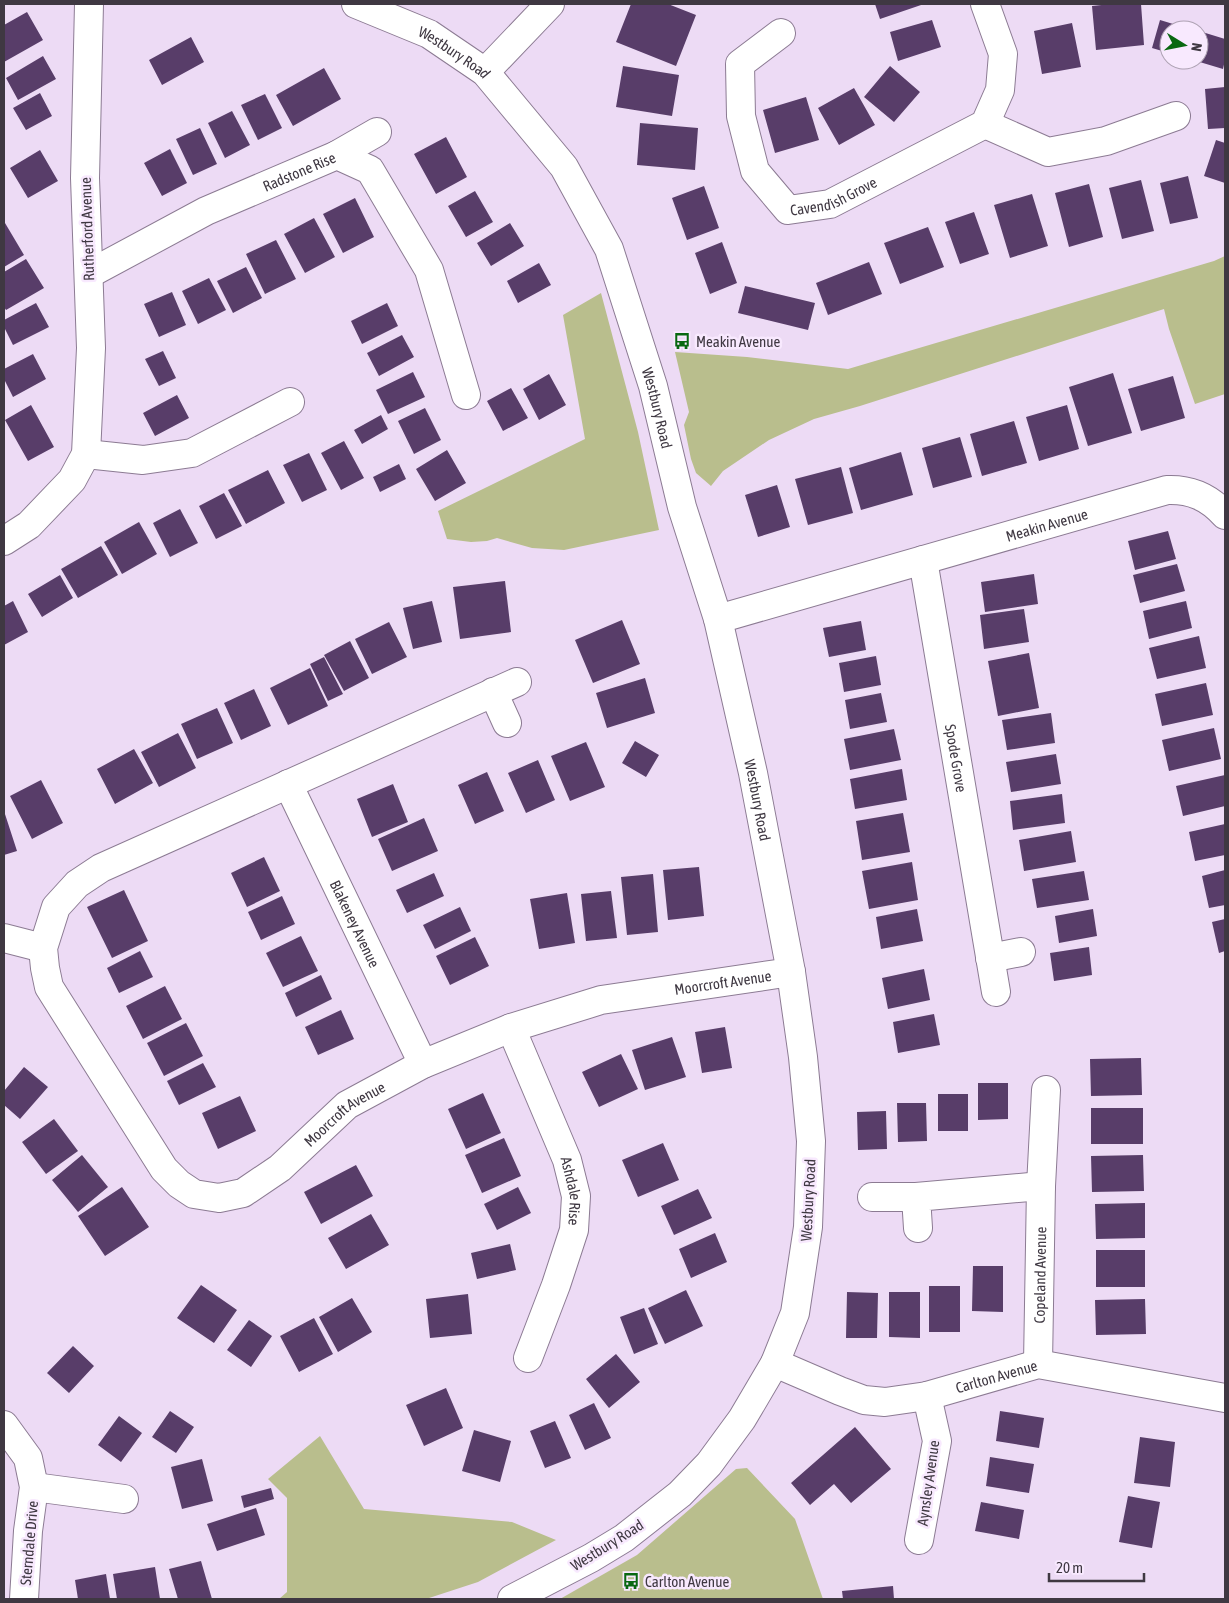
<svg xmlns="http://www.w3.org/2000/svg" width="1229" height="1603" viewBox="0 0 1229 1603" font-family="'Asap Condensed',sans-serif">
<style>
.green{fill:#b9be8d}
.building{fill:#583d69}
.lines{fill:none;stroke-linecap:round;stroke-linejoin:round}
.minor-casing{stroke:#8c7b93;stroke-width:30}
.minor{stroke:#fff;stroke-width:28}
.labels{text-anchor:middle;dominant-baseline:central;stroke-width:5;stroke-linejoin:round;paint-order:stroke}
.street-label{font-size:15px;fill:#3f3842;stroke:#f8e9fe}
.poi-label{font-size:15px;fill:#3f3842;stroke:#f8e9fe;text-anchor:start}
</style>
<rect width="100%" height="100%" fill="#eddbf5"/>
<path class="green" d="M1225,256V394L1195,404L1169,329L1164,309L860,406L814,419L769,440L723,471L711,486L696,473L691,459L684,425L689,412L675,352L747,357L848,369L1214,261Z
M601,293L638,432L659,530L564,550L532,548L497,538L487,541L471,542L447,539L438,511L585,439L563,315Z
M320,1436L364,1509L512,1522L556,1540L478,1582L426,1599H279L287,1592V1498L268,1479Z
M747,1468L795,1519L823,1599H560L637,1555L736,1469Z"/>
<path class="building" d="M631,4H668L696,15L676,66L616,42Z
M875,4H924L880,19Z
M1111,4H1141L1144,45L1096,50L1092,6Z
M27,12L43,40L4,62V25Z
M932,20L941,47L898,61L890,32Z
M1160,20L1193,30H1169V53L1152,48Z
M1072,23L1081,67L1042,74L1034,31Z
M1199,31L1225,39V60L1223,69L1193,60H1199Z
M191,37L204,62L162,85L149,60Z
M43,56L56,79L18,100L6,78Z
M623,66L679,75L672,116L616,107Z
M890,66L920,92L894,122L864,97Z
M324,68L341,99L293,126L276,95Z
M1225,87V128L1208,129L1205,89Z
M854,88L875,125L839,145L818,108Z
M40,93L52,116L26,130L13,108Z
M265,94L282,128L258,140L241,105Z
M806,97L819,140L775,153L763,110Z
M232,111L250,145L225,158L208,123Z
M640,123L698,128L695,170L637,165Z
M200,128L217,164L193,175L176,139Z
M446,137L467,177L436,194L414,154Z
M1216,140L1225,143V183L1204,176Z
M170,149L187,183L162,196L144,163Z
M40,150L58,181L28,198L10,168Z
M1188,176L1198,218L1170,224L1160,183Z
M1141,180L1154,231L1122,239L1109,188Z
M1089,184L1103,237L1069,247L1055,193Z
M704,186L719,228L687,240L672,198Z
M475,191L493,222L466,237L448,206Z
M1032,194L1048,246L1010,258L994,205Z
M355,198L374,237L343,253L323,214Z
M974,212L989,254L960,264L945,222Z
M314,218L335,257L305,273L284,234Z
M4,223H5L24,255L4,267Z
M510,223L524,246L491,266L477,243Z
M928,227L944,267L900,284L884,243Z
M276,240L296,279L265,294L246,254Z
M722,242L737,283L710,294L695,253Z
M26,259L44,288L6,310L4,307V272Z
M869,262L882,294L828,315L816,283Z
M539,263L551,285L518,303L507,281Z
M246,267L262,298L233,313L217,281Z
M209,278L226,310L198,324L182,291Z
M745,286L815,303L808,330L738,313Z
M172,292L186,325L159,337L144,304Z
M36,303L49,327L13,345L4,327V320Z
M387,303L398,326L362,344L351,321Z
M402,335L414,357L379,376L367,353Z
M163,351L176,378L159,386L145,359Z
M33,354L46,379L13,397L4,379V369Z
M413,372L425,397L388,414L376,390Z
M1113,373L1132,433L1088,446L1069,387Z
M549,374L566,405L539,420L523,389Z
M1173,376L1185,418L1141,431L1128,389Z
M511,388L528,418L503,431L487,401Z
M177,395L189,418L155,436L143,413Z
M31,405L54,447L28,461L5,420Z
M1067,405L1079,449L1039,461L1026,417Z
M425,408L441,440L414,454L398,421Z
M381,415L388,429L362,444L354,430Z
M1014,421L1027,463L982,476L970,434Z
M960,437L972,477L933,488L922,448Z
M344,441L364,478L341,490L321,453Z
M447,450L466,483L435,501L416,469Z
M901,452L913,495L861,510L849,468Z
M309,453L327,490L302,502L283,465Z
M399,464L406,479L380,492L373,477Z
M841,467L853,513L808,525L795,479Z
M268,470L285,503L246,524L228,490Z
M777,485L790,527L758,537L745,495Z
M224,493L242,526L216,539L199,506Z
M180,509L198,543L170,557L153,523Z
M139,522L157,554L122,574L104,542Z
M1168,531L1176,559L1135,570L1128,541Z
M101,546L118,575L78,598L61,569Z
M1177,564L1185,591L1140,603L1133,575Z
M1034,574L1038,604L985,612L981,582Z
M60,575L73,598L42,617L28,594Z
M505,581L511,632L460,639L453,587Z
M13,601L28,632L4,645V606Z
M432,601L442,642L413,649L403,608Z
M1186,601L1192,628L1149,639L1143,611Z
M1024,609L1029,642L984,649L980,615Z
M622,620L640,664L593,683L575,640Z
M861,621L866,650L829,657L823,628Z
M389,622L407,657L372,674L355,639Z
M1199,636L1206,668L1157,679L1149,648Z
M350,641L369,678L344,691L324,655Z
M1029,653L1039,708L998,716L988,661Z
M876,656L881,685L844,692L839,663Z
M324,657L343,694L328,701L310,664Z
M310,668L328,706L288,725L270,688Z
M645,678L655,713L607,728L596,693Z
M1206,683L1213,715L1162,726L1155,694Z
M254,689L271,726L241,740L224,703Z
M881,693L887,722L850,729L845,700Z
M217,708L233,743L197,759L181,724Z
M1051,713L1055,743L1007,750L1002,720Z
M1214,728L1221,759L1169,771L1162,740Z
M894,729L901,760L850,770L844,739Z
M178,733L196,768L159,787L141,752Z
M635,741L659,755L646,777L622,763Z
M586,742L605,787L570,801L551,756Z
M134,749L153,783L115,804L97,769Z
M1056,754L1061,784L1011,792L1006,762Z
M538,760L555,800L526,813L508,773Z
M902,769L907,800L855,809L850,779Z
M487,772L504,811L475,824L458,785Z
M1225,775V806L1183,816L1176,786Z
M41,780L63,823L32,839L10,796Z
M393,784L408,822L372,837L357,799Z
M1062,794L1065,823L1013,830L1010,801Z
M4,811L17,851L4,855Z
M903,813L910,852L862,860L856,821Z
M424,818L438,851L392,871L378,839Z
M1225,824V855L1195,861L1189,832Z
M1071,831L1076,862L1024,871L1019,840Z
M264,857L280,891L247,907L231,873Z
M912,862L918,900L869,909L862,871Z
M699,867L704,916L668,920L663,870Z
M1225,870V905L1209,908L1202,876Z
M1084,871L1089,900L1037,908L1032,879Z
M434,873L444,896L407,913L396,890Z
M653,874L658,932L627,935L621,877Z
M124,890L148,941L112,958L87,907Z
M611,891L617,938L586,941L581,894Z
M567,893L575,943L539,949L530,899Z
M282,896L295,924L261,940L248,912Z
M460,907L471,931L435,949L423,925Z
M917,909L923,941L881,949L876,917Z
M1093,909L1097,936L1059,943L1055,916Z
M1225,919V951L1219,953L1212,922Z
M301,936L318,971L283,987L266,953Z
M475,937L489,966L450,985L436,956Z
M1089,947L1092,975L1054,981L1050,953Z
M140,951L153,977L119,993L107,968Z
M924,969L930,1000L888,1009L882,978Z
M321,975L332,999L296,1017L285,993Z
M165,986L182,1019L143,1039L126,1006Z
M341,1010L354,1039L318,1055L305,1027Z
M934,1014L940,1045L898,1053L893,1022Z
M186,1023L203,1056L164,1076L147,1043Z
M725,1027L732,1068L702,1073L695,1032Z
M672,1037L686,1077L645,1090L632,1050Z
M621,1054L638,1089L599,1107L582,1072Z
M1141,1058L1142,1095L1091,1096L1090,1059Z
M203,1063L216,1087L179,1105L167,1081Z
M24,1067L48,1087L20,1119L4,1105V1091Z
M978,1083H1008V1119L978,1120Z
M483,1093L501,1133L466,1149L448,1109Z
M938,1094H968V1131H938Z
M240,1096L256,1131L218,1149L202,1113Z
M897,1103H926L927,1141L898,1142Z
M1091,1108H1143V1144H1091Z
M886,1111L887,1149L858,1150L857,1112Z
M54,1119L78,1151L46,1174L22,1142Z
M504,1138L521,1176L482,1193L465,1155Z
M663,1143L679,1180L638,1197L622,1160Z
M82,1155L108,1187L78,1212L52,1180Z
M1143,1155L1144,1191L1092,1192L1091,1156Z
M356,1165L373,1196L321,1224L304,1192Z
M122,1187L149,1227L105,1256L78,1216Z
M518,1187L531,1213L497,1230L484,1204Z
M698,1189L712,1218L674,1235L661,1206Z
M1145,1203V1238L1096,1239L1095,1204Z
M371,1214L389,1245L346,1269L328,1238Z
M715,1233L727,1262L691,1278L679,1249Z
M510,1244L516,1270L477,1279L471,1253Z
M1096,1250H1145V1287H1096Z
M973,1266H1003V1312L972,1311Z
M201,1285L237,1310L214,1343L177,1318Z
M929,1286H960V1332H929Z
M686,1290L703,1326L665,1344L648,1308Z
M847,1292L878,1293L877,1338H846Z
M889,1292H920V1338L889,1337Z
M468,1294L472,1334L430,1338L426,1299Z
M352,1298L372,1332L338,1352L319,1317Z
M1145,1299L1146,1334L1096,1335L1095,1300Z
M644,1308L658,1344L634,1354L620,1317Z
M314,1318L333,1354L299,1372L280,1336Z
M249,1320L272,1336L251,1367L227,1350Z
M73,1346L94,1366L69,1393L47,1373Z
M616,1354L640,1382L609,1408L586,1379Z
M446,1388L463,1428L424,1446L406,1405Z
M594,1403L611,1438L585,1450L569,1415Z
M170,1411L194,1427L176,1453L152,1437Z
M1000,1411L1044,1418L1039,1448L996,1441Z
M119,1416L142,1433L121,1462L98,1445Z
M555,1421L571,1458L545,1468L530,1431Z
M855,1427L891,1469L851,1503L834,1484L810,1505L791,1483Z
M474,1430L511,1441L500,1482L462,1471Z
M1140,1437L1175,1442L1170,1487L1134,1483Z
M990,1457L1034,1464L1029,1493L986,1486Z
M202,1459L213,1501L182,1509L171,1467Z
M271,1488L274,1499L244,1508L241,1496Z
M1128,1496L1160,1502L1152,1548L1119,1542Z
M981,1502L1024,1510L1019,1539L975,1531Z
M256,1508L265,1535L217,1551L207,1524Z
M201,1561L212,1599H178L169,1569Z
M155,1567L160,1599H117L113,1574Z
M106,1574L110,1599H78L75,1580Z
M893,1586L894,1599H843L842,1591Z"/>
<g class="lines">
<g class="minor-casing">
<g id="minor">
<path id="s1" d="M356,4L429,34L485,72L564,167L609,249L653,386L682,507L718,619L753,773L791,972L803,1057L811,1141L808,1227L795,1313L775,1363L742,1419L709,1464L680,1494L624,1538L591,1558L512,1599"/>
<path id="s2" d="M781,33L740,64L741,116L755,171L788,210L830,204L985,124L1000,90L1003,54L985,4"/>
<path d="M485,72L550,4"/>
<path d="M985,124L1048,152L1106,141L1176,116"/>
<path d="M337,155L377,132"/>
<path id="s3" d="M89,274L206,211L337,155L370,170L429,270L466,395"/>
<path d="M86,454L143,460L192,453L290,402"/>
<path d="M4,541L29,525L72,480L86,454L91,348L85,178L89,4"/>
<path id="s4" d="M923,560L996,992"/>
<path id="s5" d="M718,619L1167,490C1191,489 1209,497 1225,515"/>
<path id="s6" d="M517,682L101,868L77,884L56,907L43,948L45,968L49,987L164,1169L179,1184L194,1194L219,1198L243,1193L280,1168L347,1105L423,1064L511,1028L601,1000L791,972"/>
<path d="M493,692L507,723"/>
<path id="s7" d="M288,784L423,1064"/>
<path d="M4,938L43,948"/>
<path d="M990,958L1021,952"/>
<path id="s8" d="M511,1028L567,1160L576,1196L574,1230L556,1285L528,1358"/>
<path d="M872,1197H916"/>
<path d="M918,1228L916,1197L1041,1186"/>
<path id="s9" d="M775,1363L840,1391L864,1400L885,1402L927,1396L1038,1364L1225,1398"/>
<path id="s10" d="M1038,1364L1041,1186L1046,1090"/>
<path d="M4,1425L28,1458L34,1487L28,1531L24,1599"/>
<path d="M34,1487L124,1499"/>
<path d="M919,1540L937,1441L927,1396"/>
</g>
</g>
<use href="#minor" class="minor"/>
</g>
<defs>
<g id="bus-bare" transform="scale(1.35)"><path d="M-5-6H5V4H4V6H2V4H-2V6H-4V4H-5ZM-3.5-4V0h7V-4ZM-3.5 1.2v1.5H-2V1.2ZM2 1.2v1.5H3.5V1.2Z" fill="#096811" stroke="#f8e9fe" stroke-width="2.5" paint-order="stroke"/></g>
</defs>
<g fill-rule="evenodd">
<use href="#bus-bare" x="682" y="341"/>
<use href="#bus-bare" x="631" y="1581"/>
</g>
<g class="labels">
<g class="street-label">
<text stroke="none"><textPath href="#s1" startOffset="110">Westbury Road</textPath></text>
<text stroke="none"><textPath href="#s3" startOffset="234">Radstone Rise</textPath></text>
<text stroke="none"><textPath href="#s2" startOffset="259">Cavendish Grove</textPath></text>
<text transform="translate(87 229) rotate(-92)">Rutherford Avenue</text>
<text stroke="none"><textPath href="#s1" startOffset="530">Westbury Road</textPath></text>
<text stroke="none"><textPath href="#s5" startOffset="342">Meakin Avenue</textPath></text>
<text stroke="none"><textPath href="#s4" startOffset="201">Spode Grove</textPath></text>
<text stroke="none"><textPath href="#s1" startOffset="935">Westbury Road</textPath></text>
<text stroke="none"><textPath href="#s7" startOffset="155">Blakeney Avenue</textPath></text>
<text stroke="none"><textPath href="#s6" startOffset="1438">Moorcroft Avenue</textPath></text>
<text stroke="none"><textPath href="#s6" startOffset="1032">Moorcroft Avenue</textPath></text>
<text stroke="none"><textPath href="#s8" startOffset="175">Ashdale Rise</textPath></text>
<text transform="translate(808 1200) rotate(-87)">Westbury Road</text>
<text stroke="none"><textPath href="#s10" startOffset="89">Copeland Avenue</textPath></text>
<text stroke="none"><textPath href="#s9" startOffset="232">Carlton Avenue</textPath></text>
<text transform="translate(928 1483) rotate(-82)">Aynsley Avenue</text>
<text transform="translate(29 1543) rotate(-85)">Sterndale Drive</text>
<text transform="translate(607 1545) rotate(-32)">Westbury Road</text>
</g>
<g class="poi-label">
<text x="696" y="341">Meakin Avenue</text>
<text x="645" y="1581">Carlton Avenue</text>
</g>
</g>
<rect width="1229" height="1603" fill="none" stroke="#3f3842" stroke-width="10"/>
<g transform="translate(1184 45) rotate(100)"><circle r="24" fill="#f8e9fe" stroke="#aea2b3"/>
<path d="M0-4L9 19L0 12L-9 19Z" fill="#096811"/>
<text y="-8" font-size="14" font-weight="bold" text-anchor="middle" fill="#3f3842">N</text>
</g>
<path d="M1049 1573v8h95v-8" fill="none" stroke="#3f3842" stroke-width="2.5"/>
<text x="1056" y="1573" font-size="15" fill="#3f3842" stroke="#f8e9fe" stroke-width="4" paint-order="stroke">20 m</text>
</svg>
